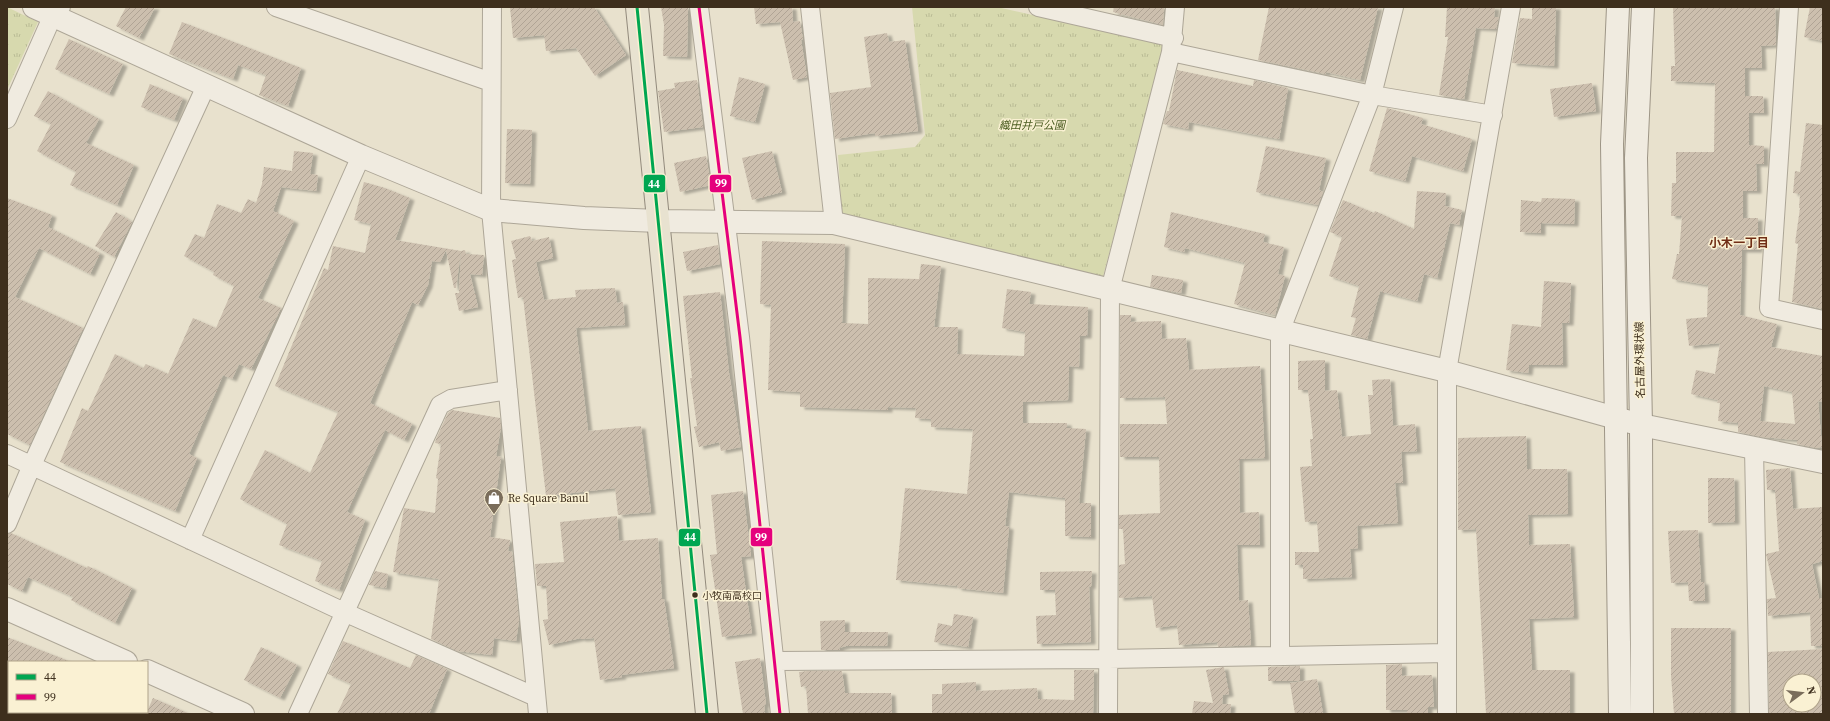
<svg xmlns="http://www.w3.org/2000/svg" width="1830" height="721" viewBox="0 0 1830 721" font-family="'Source Serif 4','Noto Sans JP',serif">
<style>
.park{fill:url(#park-tufts)}
.building{fill:url(#building-hatch);fill-rule:evenodd;filter:url(#shadow)}
.lines{fill:none;stroke-linecap:round;stroke-linejoin:round}
.minor-casing{stroke:#ada697;stroke-width:20}
.tertiary-casing{stroke:#ada697;stroke-width:24}
.secondary-casing{stroke:#9d9586;stroke-width:24}
.primary-casing{stroke:#938b7d;stroke-width:24}
.minor{stroke:#f0ebe0;stroke-width:18}
.tertiary{stroke:#f0ebe0;stroke-width:22}
.secondary{stroke:#f0ebe0;stroke-width:22}
.primary{stroke:#e8e2d0;stroke-width:22}
.bus-1-casing{stroke:#faf1d3;stroke-width:6}
.bus-2-casing{stroke:#faf1d3;stroke-width:6}
.bus-1{stroke:#00a651;stroke-width:3}
.bus-2{stroke:#e5007d;stroke-width:3}
.bus-dot{fill:#3e2f1d;stroke:#faf1d3;stroke-width:1.5}
.labels{text-anchor:middle;dominant-baseline:central;stroke-width:3;stroke-linejoin:round;paint-order:stroke}
.bus-label{font-size:10px;fill:#3e2f1d;stroke:#faf1d3;text-anchor:start}
.park-label{font-size:11px;font-style:italic;fill:#4b5d21;stroke:#faf1d3}
.street-label{font-size:11px;fill:#3e2f1d;stroke:#faf1d3}
.poi-label{font-size:11px;fill:#3e2f1d;stroke:#faf1d3;text-anchor:start}
.neighbourhood-label{font-size:12px;font-weight:bold;fill:#712e16;stroke:#faf1d3}
.line-badge{stroke:#faf1d3;stroke-width:1.5}
.badge-label{font-size:11px;text-anchor:middle;font-weight:bold;fill:#fff}
</style>
<defs>
<pattern id="park-tufts" width="24" height="20" patternUnits="userSpaceOnUse"><rect width="24" height="20" fill="#d7d9ae"/><path d="M3 7l-1-3M5 7V3M7 7l1-3M15 17l-1-3M17 17v-4M19 17l1-3" fill="none" stroke="#babb95"/></pattern>
<pattern id="building-hatch" width="6" height="6" patternUnits="userSpaceOnUse"><rect width="6" height="6" fill="#ccbfae"/><path d="M-1 1l2-2M0 6l6-6M5 7l2-2" fill="none" stroke="#b0a495"/></pattern>
<filter id="shadow"><feDropShadow dx="4.5" dy="2.5" stdDeviation="1" flood-color="#0004"/></filter>
</defs>
<rect width="100%" height="100%" fill="#e8e1cd"/>
<path class="park" d="M7,7L38,22L7,90Z
M912,7H997L1165,45L1102,280L842,218L838,155L915,147L925,135Z"/>
<path class="building" d="M126,7H155L139,38L116,26Z
M510,7H594L626,55L595,76L576,48L546,51L544,35L513,38Z
M661,7H688L687,57L663,56L664,25Z
M754,7H792L793,22L800,21L802,34L803,39L801,40L807,77L793,80L780,22L756,24Z
M1114,7H1164L1163,25L1113,12Z
M1269,7H1378L1360,80L1326,72V74L1258,60Z
M1447,7H1495L1494,17H1499L1496,29L1476,28L1464,99L1439,95L1448,37H1445Z
M1532,7H1556L1554,66L1512,63L1520,18L1532,19Z
M1673,7H1775L1776,45L1761,46L1762,68H1745V96H1763L1764,113H1749V145L1764,146V164H1756L1757,191H1743V218H1758V250H1742L1740,315L1777,324L1771,347L1823,356V402L1818,401L1822,447L1816,448L1797,444V440L1761,437L1738,432V423L1718,421L1720,403H1717L1718,400L1691,394L1696,370L1715,374L1720,343L1689,346L1686,319L1707,317L1708,285L1672,279L1677,254H1679L1682,216H1671L1672,183H1676V152H1714L1715,83L1671,81V66H1675ZM1764,386L1792,392L1795,424L1760,421Z
M1810,7H1823V41L1804,37Z
M182,22L301,68L288,106L259,95L266,75L238,65L233,79L169,54Z
M887,33L889,42L905,40L918,131L875,136V133L835,139L830,93L871,87L864,37Z
M69,39L123,64L109,94L55,69Z
M1177,70L1253,86L1254,80L1288,88L1279,139L1189,122L1188,129L1163,124L1167,111H1169Z
M739,77L765,84L755,122L730,116Z
M697,80L703,127L664,132L658,91L675,88L674,83Z
M1592,83L1596,111L1554,117L1550,89Z
M150,84L183,98L174,120L141,107Z
M48,91L99,119L86,143L134,165L117,205L70,185L76,172L37,151L51,124L34,116Z
M1387,108L1423,118L1421,124L1472,139L1463,171L1412,156L1405,181L1369,171Z
M1806,123L1823,125V309L1792,302L1798,244L1795,243L1800,208H1799L1800,194L1793,193L1795,171L1800,172Z
M507,129L532,130L530,184L505,183Z
M1266,146L1326,158L1319,190L1323,192L1318,205L1256,192Z
M294,151L313,153L310,174L318,175L316,191L281,187L273,211L294,221L258,298L281,308L251,369L239,364L232,379L223,375L189,454L197,458L175,511L60,462L82,408L88,411L115,354L143,368L146,364L168,374L193,318L216,328L234,286L213,275L214,272L184,256L195,234L204,238L217,204L241,213L248,199L256,203L262,184L264,167L292,171Z
M772,151L782,192L752,200L742,158Z
M706,156L711,185L680,192L674,163Z
M364,182L385,188L410,198L395,240L461,251L456,288H454L446,250L440,262L432,261L428,285L418,305L412,302L370,403L412,424L404,440L385,430L363,477L347,512L365,520L339,590L315,581L322,561L279,545L287,524L240,499L265,450L310,473L338,412L275,386L324,268L328,270L333,246L365,253L371,224L354,220Z
M1417,191L1446,193L1445,206L1462,210L1459,225L1450,223L1437,278L1424,274L1417,301L1380,291L1367,339L1351,335L1356,318L1351,317L1359,286L1329,276L1342,237L1330,232L1343,200L1374,213L1375,211L1414,229Z
M7,198L52,215L48,227L100,253L90,274L39,248L15,297L83,328L30,445L7,434Z
M1542,198L1575,199L1574,224L1541,223V233L1520,232L1521,200L1541,202Z
M116,212L132,222L114,257L95,246Z
M1171,212L1265,234L1263,242L1284,247L1278,274L1285,276L1275,315L1234,304L1245,263L1185,248L1184,252L1164,247Z
M530,236L532,241L549,237L553,258L536,262L544,300L576,297L575,290L615,288L617,303L623,302L625,325L576,328L588,431L641,426L651,512L618,515L615,488L546,496L523,297L518,298L512,260L516,259L511,241Z
M762,241L845,244L842,323L868,324V278L919,279L921,264L941,266L934,327H958L957,354L1024,356L1025,332L1002,328L1007,289L1031,292L1029,304L1088,307L1087,336H1080L1079,367L1069,366L1068,400L1023,402V423H1067V428L1086,429L1079,503H1091V537L1065,536V498L1009,492L1005,526L1009,527L1003,593L957,588L958,586L896,580L905,488L967,494L973,429L931,427V419L915,418L916,408L888,407V410L800,407V392L768,390L771,305L760,304Z
M718,245L720,264L687,271L683,252Z
M465,250L466,254L484,255L482,275L470,274L478,307L459,311L455,293H459L461,251Z
M1152,275L1183,280L1181,293L1150,287Z
M1544,281L1571,283L1569,323H1562L1563,365H1529L1528,373L1506,370L1512,324L1541,327Z
M720,292L729,373L741,447L721,451L719,442L699,447L694,427L697,426L690,378H692L683,296Z
M1120,315H1131V322L1161,321L1162,339L1186,338L1189,370L1260,366L1265,458L1239,459L1240,513L1259,512L1260,545H1237L1239,601L1248,600L1251,645L1218,647L1217,642L1179,645L1177,625L1156,628L1152,596L1119,598V565L1125,564L1123,529H1119V515L1160,513L1159,457H1120V424H1167L1165,397L1120,398Z
M1325,360V391L1337,390L1342,437L1371,434L1368,395H1373L1372,380L1390,379L1393,426L1415,424L1417,451L1401,452L1403,483H1395L1398,523L1357,526L1358,548L1350,549L1352,577L1303,579V565H1295V552H1319L1317,521L1305,522L1300,467L1312,466L1310,439H1313L1308,390H1298V361Z
M452,410L500,418L501,427L496,456L501,457L490,537L510,540L508,551L512,552L519,620L516,641L494,638L492,655L457,651L431,639L439,579L393,572L404,508L435,513L438,479L436,478L441,444L435,443L436,439L448,413Z
M1526,436L1527,469H1567L1568,514L1528,515L1529,545L1570,544L1574,617L1529,619L1532,670H1570V714H1486L1476,529L1458,530V438Z
M1790,468L1793,509L1823,507V561L1812,564L1819,598H1823V646H1811L1810,612L1768,616L1767,599L1776,598L1766,554L1779,551L1775,490H1767L1766,470Z
M1708,478H1734L1735,522L1708,523Z
M743,491L751,556L741,557L752,633L722,637L710,555L717,554L711,495Z
M617,516L619,541L658,538L662,599H664L674,668L621,675L622,677L600,680L594,638L581,639V638L549,645L543,620L548,619L546,586H537L535,564L564,562L560,522Z
M1698,530L1701,582H1704L1705,601H1689L1688,582L1671,583L1668,531Z
M11,533L87,568L88,566L132,588L115,623L71,600L73,597L28,577L22,591L7,584V534Z
M375,571L388,574L386,588L369,585Z
M1092,571L1091,587L1089,586L1091,642L1037,644L1036,616L1056,615L1055,590H1040V572Z
M954,614L973,617L968,647L934,642L938,623L952,626Z
M845,620V632H888L887,646H846L839,648L840,650H821L820,621Z
M1671,628H1731V714H1674L1671,676Z
M7,637L69,661V662H7Z
M343,641L410,668L416,655L447,669L429,714H337L351,684L328,674Z
M261,647L297,665L280,698L244,680Z
M1823,649V714H1769L1768,652ZM1790,681H1814V705H1790Z
M760,658L766,704L764,705L765,714H743L735,662Z
M1402,664V676L1432,675L1434,707H1428V714H1407V710H1386V665Z
M1300,666V681H1268V667Z
M1224,667L1229,694L1223,695L1222,704H1231L1230,714H1192L1194,701L1213,703L1206,670Z
M1074,670H1094L1093,714H932V694H942V684L976,682V691L1037,688L1038,699L1074,700Z
M807,671H842L845,693H891L892,714H808L806,686L801,687L799,672Z
M1317,679L1323,714H1295L1290,683Z
M153,698L190,714H146Z"/>
<g class="lines">
<g class="minor-casing">
<path id="minor" d="M276,7L491,82
M492,7L491,210L538,714
M699,7L740,337L780,714
M810,7L834,223
M1038,7L1174,38
M1789,7L1769,308L1823,320
M1171,52L1372,95L1493,115
M7,119L53,15L61,7
M1754,448L1759,714
M7,454L344,612L536,697
M7,524L32,465L206,86
M190,540L361,156
M1280,656V332L1372,95L1394,7
M776,661L1109,659L1447,653
M132,714L133,712
M298,714L440,405L451,399L508,390
M1108,714L1110,290L1171,52L1175,7
M1447,714V371L1511,7"/>
</g>
<g class="tertiary-casing">
<path id="tertiary" d="M34,7L361,156L491,210L584,218L659,221L834,223L1447,371L1641,425L1823,462
M7,609L126,662
M147,671L243,714"/>
</g>
<g class="secondary-casing">
<path id="secondary" d="M1618,7L1612,144L1620,714
M1642,714L1641,425L1636,158L1643,7"/>
</g>
<g class="primary-casing">
<path id="primary" d="M637,7L707,714"/>
</g>
<use href="#minor" class="minor"/>
<use href="#tertiary" class="tertiary"/>
<use href="#secondary" class="secondary"/>
<use href="#primary" class="primary"/>
<g class="bus-1-casing">
<path id="bus-1" d="M637,7L707,714"/>
</g>
<g class="bus-2-casing">
<path id="bus-2" d="M699,7L740,337L780,714"/>
</g>
<use href="#bus-1" class="bus-1"/>
<use href="#bus-2" class="bus-2"/>
</g>
<defs>
<g id="shop-pin" transform="scale(1)"><path d="M0 17L-7.5 6A9.5 9.5 0 1 1 7.5 6Z" fill="#7a6d5b" stroke="#faf1d3"/><path d="M-5-2.5h2.3a2.7 3.5 0 0 1 5.4 0H5L5.5 6h-11ZM-1.5-2.5h3a1.5 2.3 0 0 0-3 0Z" fill="#fff"/></g>
</defs>
<g fill-rule="evenodd">
<use href="#shop-pin" x="494" y="498"/>
</g>
<circle class="bus-dot" cx="695" cy="595" r="3.5"/>
<g class="labels">
<g class="bus-label">
<text x="702" y="595">小牧南高校口</text>
</g>
<g class="park-label">
<text x="1032" y="125">織田井戸公園</text>
</g>
<g class="street-label">
<text transform="translate(1640 360) rotate(-91)">名古屋外環状線</text>
</g>
<g class="poi-label">
<text x="508" y="498">Re Square Banul</text>
</g>
<g class="neighbourhood-label">
<text x="1739" y="243">小木一丁目</text>
</g>
</g>
<g class="line-badge">
<rect x="709" y="174" width="23" height="19" rx="4" fill="#e5007d"/>
<rect x="643" y="174" width="23" height="19" rx="4" fill="#00a651"/>
<rect x="750" y="527" width="23" height="20" rx="4" fill="#e5007d"/>
<rect x="678" y="528" width="23" height="19" rx="4" fill="#00a651"/>
</g>
<g class="badge-label">
<text x="721" y="187">99</text>
<text x="654" y="188">44</text>
<text x="761" y="541">99</text>
<text x="690" y="541">44</text>
</g>
<rect width="1830" height="721" fill="none" stroke="#3e2f1d" stroke-width="16"/>
<rect x="8" y="661" width="140" height="52" fill="#faf1d3" stroke="#afa38a"/>
<rect x="16" y="674" width="20" height="6" fill="#00a651" stroke="#afa38a"/>
<text x="44" y="681" font-size="12" fill="#3e2f1d">44</text>
<rect x="16" y="694" width="20" height="6" fill="#e5007d" stroke="#afa38a"/>
<text x="44" y="701" font-size="12" fill="#3e2f1d">99</text>
<g transform="translate(1802 693) rotate(75)"><circle r="19" fill="#faf1d3" stroke="#afa38a"/>
<path d="M0-3L7 15L0 10L-7 15Z" fill="#7a6d5b"/>
<text y="-6" font-size="11" font-weight="bold" text-anchor="middle" fill="#3e2f1d">N</text>
</g>
</svg>
